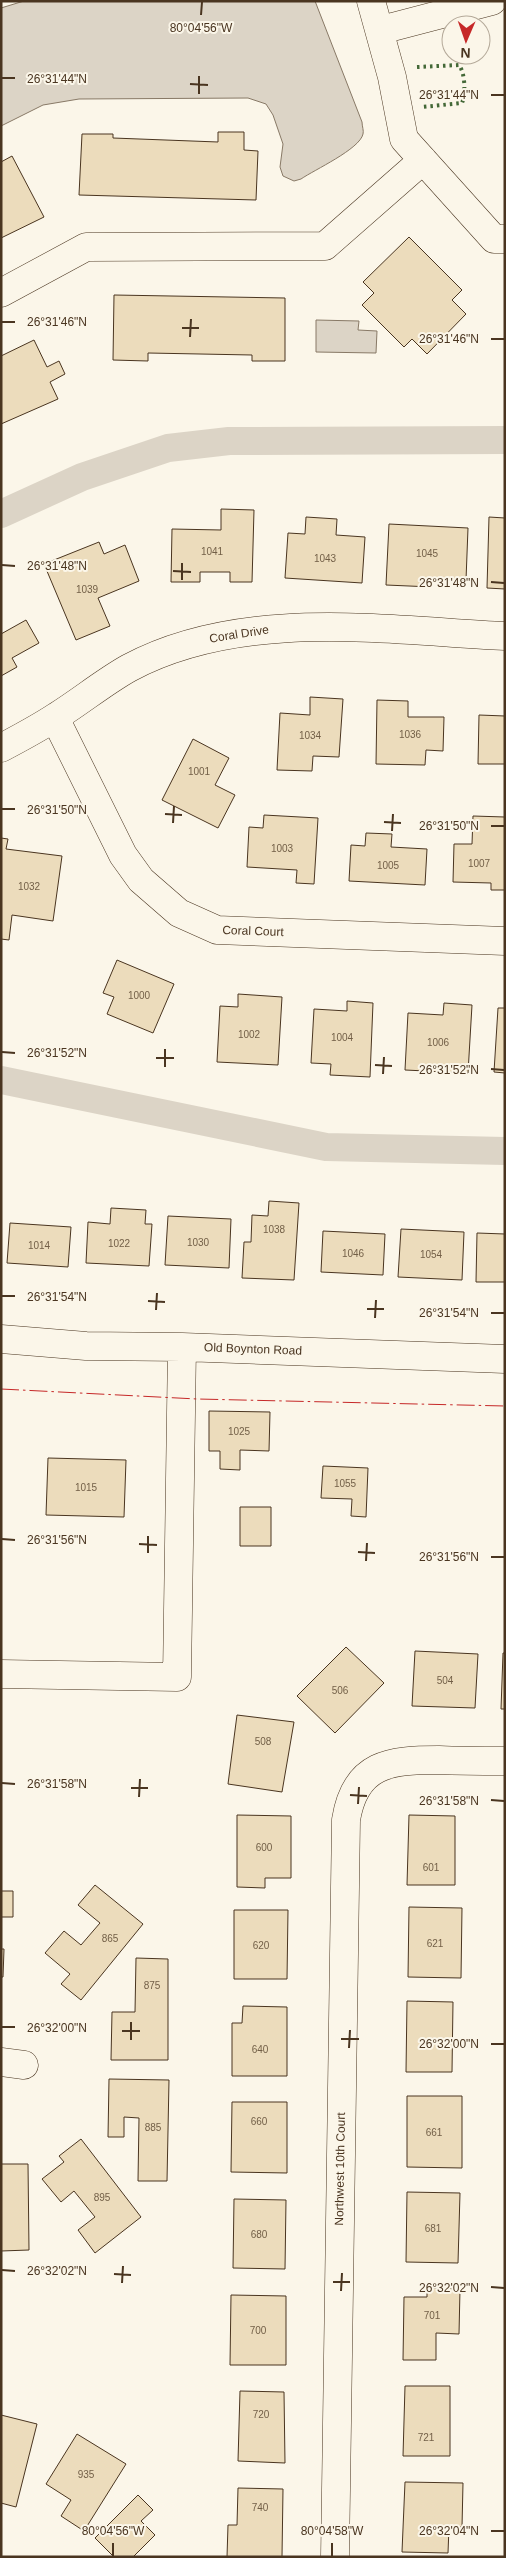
<svg xmlns="http://www.w3.org/2000/svg" width="506" height="2558" viewBox="0 0 506 2558" font-family="Arial,sans-serif">
<style>
.water{fill:#dcd4c6;stroke:#887966}
.lines{fill:none;stroke-linecap:round;stroke-linejoin:round}
.canal{stroke:#dcd4c6;stroke-width:28}
.building{fill:#ecdcbc;stroke:#4a3520}
.minor-casing{stroke:#4a3520;stroke-width:29}
.minor{stroke:#fbf6e9;stroke-width:28}
.hedge{stroke:#436837;stroke-width:4;stroke-dasharray:2.5 4;stroke-linecap:butt}
.power{stroke:#c62828;stroke-width:1;stroke-dasharray:18 4 2.5 4;stroke-linecap:butt}
.ticks{fill:none;stroke:#4a3520;stroke-width:2}
.labels{text-anchor:middle;dominant-baseline:central;stroke-width:4;stroke-linejoin:round;paint-order:stroke}
.number-label{font-size:10px;fill:#725f47}
.street-label{font-size:12px;fill:#4a3520;stroke:#fbf6e9}
.ticks-label{font-size:12px;text-anchor:middle;fill:#4a3520;stroke:#fbf6e9;stroke-width:4;stroke-linejoin:round;paint-order:stroke}
</style>
<rect width="100%" height="100%" fill="#fbf6e9"/>
<path class="water" d="M24,1H315L362,122C362,126 364,131 363,134C360,149 314,170 301,179L294,181L283,176L280,167L283,144L273,115L266,104L248,98L79,99L43,105L1,126V8Z
M316,320L359,321L358,330L377,331L376,353L316,352Z"/>
<g class="lines">
<path class="canal" d="M1,514L82,477L168,448L229,441L505,440
M1,1080L326,1147L505,1151"/>
</g>
<path class="building" d="M218,132H244V150L258,151L256,200L79,195L82,134H113V138L218,142Z
M12,156L44,217L1,238V162Z
M409,237L462,290L452,300L466,314L427,354L412,339L404,347L362,305L374,293L363,282Z
M114,295L285,298V361H252V355L148,353V361L113,360Z
M34,340L47,367L59,361L65,374L50,382L58,399L1,424V356Z
M221,509L254,510L252,582H230V572H200V582H171L172,529L221,530Z
M306,517L337,519L336,535L365,537L362,583L285,578L288,533L305,534Z
M489,517L505,518V589L487,588Z
M389,524L468,528L466,580L432,579V587L386,585Z
M99,542L104,554L125,545L139,581L98,598L110,626L76,640L44,564Z
M26,620L39,643L12,658L17,667L1,676V634Z
M310,697L343,699L339,757L313,756L312,771L277,770L280,713L310,715Z
M377,700L408,701V717H444L443,751L426,750L425,765L376,764Z
M479,715L505,716V764H478Z
M193,739L229,758L215,785L235,795L218,828L162,800Z
M264,815L318,818L314,884L296,883L297,870L247,867L249,827L263,828Z
M473,816L505,817V890H491V883L453,882L454,844H472Z
M366,833L392,834L391,847L427,849L425,885L349,881L351,845L365,846Z
M1,838L8,839L6,849L62,856L53,921L12,915L9,940L1,939Z
M117,960L174,984L153,1033L107,1014L114,997L103,993Z
M238,994L282,997L278,1065L217,1062L220,1006L238,1007Z
M347,1001L373,1003L370,1077L330,1075L331,1064L311,1063L314,1009L347,1011Z
M444,1003L472,1005L468,1073L405,1070L408,1013L443,1015Z
M498,1008H505V1073L494,1072Z
M269,1201L299,1203L294,1280L242,1278L244,1242H251L252,1215L268,1216Z
M111,1208L146,1210L145,1224H152L149,1266L86,1263L88,1222L110,1224Z
M168,1216L231,1219L229,1268L165,1265Z
M10,1223L71,1227L68,1267L7,1263Z
M401,1229L464,1232L462,1280L398,1277Z
M323,1231L385,1234L383,1275L321,1272Z
M477,1233L505,1234V1282H476Z
M209,1411L270,1412L269,1451L240,1450V1470L220,1469V1451H209Z
M48,1458L126,1460L124,1517L46,1515Z
M323,1466L368,1468L366,1517L351,1516L352,1499L321,1498Z
M240,1507H271V1546H240Z
M346,1647L384,1683L335,1733L297,1696Z
M415,1651L478,1654L475,1708L412,1706Z
M503,1653H505V1709H501Z
M237,1715L294,1722L282,1792L228,1784Z
M237,1815L291,1816V1878H265V1888L237,1887Z
M409,1815L455,1816V1885H407Z
M95,1885L143,1924L81,2000L61,1984L70,1974L45,1953L64,1931L81,1945L100,1923L78,1905Z
M1,1891H13V1917H1Z
M409,1907L462,1908L461,1978L408,1977Z
M234,1910H288L287,1979H234Z
M1,1949H4L3,1977H1Z
M136,1958L168,1959V2060H111L112,2012H135Z
M407,2001L453,2002L452,2072H406Z
M243,2006L287,2007V2076H232V2023H242Z
M109,2079L169,2080L167,2181H138L139,2118L124,2117V2137H108Z
M407,2096H462V2168L407,2167Z
M232,2102H287V2173L231,2172Z
M81,2139L141,2217L95,2253L78,2230L95,2217L74,2191L61,2202L42,2179L64,2162L59,2156Z
M1,2164H28L29,2250L1,2251Z
M407,2192L460,2193L458,2263L406,2262Z
M234,2199L286,2200L285,2269L233,2268Z
M427,2288L460,2289L459,2334L436,2333V2360H403L404,2297H427Z
M231,2295L286,2296V2365H230Z
M405,2386H450V2456H403Z
M240,2391L284,2392L285,2463L238,2461Z
M1,2415L37,2424L16,2507L1,2503Z
M77,2434L126,2464L84,2531L61,2516L71,2500L46,2484Z
M405,2482L463,2483L462,2527H449L448,2553L402,2552Z
M238,2488L283,2489L282,2557H227L228,2525H237Z
M138,2495L153,2510L141,2521L155,2535L133,2557H114L95,2538Z"/>
<g class="lines">
<g class="minor-casing">
<path id="minor" d="M371,1L392,77L404,139L494,239H505
M381,30L492,1
M1,293L86,247L325,246L423,160
M55,718L123,855L141,880L179,913L217,930L505,941
M1,748C20,738 39,728 57,716C81,701 104,682 129,668C241,608 383,630 505,636
M1,1339L86,1346L182,1347L505,1359
M1,1674L177,1677L182,1347
M1,2062L24,2065
M335,2557L346,1820C355,1763 390,1760 439,1760C461,1761 483,1761 505,1761"/>
</g>
<use href="#minor" class="minor"/>
<path class="hedge" d="M417,67L459,65C465,73 466,93 462,103L422,107"/>
<path class="power" d="M1,1389L197,1399L505,1406"/>
</g>
<path class="ticks" d="M201,15L202,2M2,78H15M190,84L208,85M199,94V76M491,95H504M2,322H15M182,328H199M190,337L191,319M491,339H504M2,565L15,566M173,571L191,572M182,580V563M491,582L504,583M2,809H15M165,814L182,815M384,822L401,823M173,823L174,806M491,826H504M392,831L393,814M2,1052L15,1053M156,1058H174M375,1065L392,1066M165,1067V1049M491,1069L504,1070M383,1074L384,1057M2,1296H15M148,1301L165,1302M367,1309H384M156,1310L157,1293M491,1313H504M375,1318L376,1300M2,1539L15,1540M139,1544L157,1545M358,1552L375,1553M148,1553V1536M491,1557H504M366,1561L367,1543M2,1783L15,1784M131,1788H148M350,1795L367,1796M139,1797L140,1779M491,1800L504,1801M358,1804L359,1787M2,2027H15M122,2031H140M341,2039H359M131,2040V2022M491,2044H504M349,2048L350,2030M2,2270L15,2271M114,2274L131,2275M333,2282H350M122,2283L123,2266M491,2287L504,2288M341,2291L342,2273M491,2531H504M113,2556V2543M332,2556V2543"/>
<g class="labels">
<g class="number-label">
<text x="212" y="551">1041</text>
<text x="427" y="553">1045</text>
<text x="325" y="558">1043</text>
<text x="87" y="589">1039</text>
<text x="410" y="734">1036</text>
<text x="310" y="735">1034</text>
<text x="199" y="771">1001</text>
<text x="282" y="848">1003</text>
<text x="479" y="863">1007</text>
<text x="388" y="865">1005</text>
<text x="29" y="886">1032</text>
<text x="139" y="995">1000</text>
<text x="249" y="1034">1002</text>
<text x="342" y="1037">1004</text>
<text x="438" y="1042">1006</text>
<text x="274" y="1229">1038</text>
<text x="198" y="1242">1030</text>
<text x="119" y="1243">1022</text>
<text x="39" y="1245">1014</text>
<text x="353" y="1253">1046</text>
<text x="431" y="1254">1054</text>
<text x="239" y="1431">1025</text>
<text x="345" y="1483">1055</text>
<text x="86" y="1487">1015</text>
<text x="445" y="1680">504</text>
<text x="340" y="1690">506</text>
<text x="263" y="1741">508</text>
<text x="264" y="1847">600</text>
<text x="431" y="1867">601</text>
<text x="110" y="1938">865</text>
<text x="435" y="1943">621</text>
<text x="261" y="1945">620</text>
<text x="152" y="1985">875</text>
<text x="260" y="2049">640</text>
<text x="259" y="2121">660</text>
<text x="153" y="2127">885</text>
<text x="434" y="2132">661</text>
<text x="102" y="2197">895</text>
<text x="433" y="2228">681</text>
<text x="259" y="2234">680</text>
<text x="432" y="2315">701</text>
<text x="258" y="2330">700</text>
<text x="261" y="2414">720</text>
<text x="426" y="2437">721</text>
<text x="86" y="2474">935</text>
<text x="260" y="2507">740</text>
</g>
<g class="street-label">
<text transform="translate(239 634) rotate(-9)">Coral Drive</text>
<text transform="translate(253 931) rotate(2)">Coral Court</text>
<text transform="translate(253 1349) rotate(2)">Old Boynton Road</text>
<text transform="translate(340 2169) rotate(-89)">Northwest 10th Court</text>
</g>
</g>
<g class="ticks-label">
<text x="201" y="32">80°04'56"W</text>
<text x="57" y="83">26°31'44"N</text>
<text x="449" y="99">26°31'44"N</text>
<text x="57" y="326">26°31'46"N</text>
<text x="449" y="343">26°31'46"N</text>
<text x="57" y="570">26°31'48"N</text>
<text x="449" y="587">26°31'48"N</text>
<text x="57" y="814">26°31'50"N</text>
<text x="449" y="830">26°31'50"N</text>
<text x="57" y="1057">26°31'52"N</text>
<text x="449" y="1074">26°31'52"N</text>
<text x="57" y="1301">26°31'54"N</text>
<text x="449" y="1317">26°31'54"N</text>
<text x="57" y="1544">26°31'56"N</text>
<text x="449" y="1561">26°31'56"N</text>
<text x="57" y="1788">26°31'58"N</text>
<text x="449" y="1805">26°31'58"N</text>
<text x="57" y="2032">26°32'00"N</text>
<text x="449" y="2048">26°32'00"N</text>
<text x="57" y="2275">26°32'02"N</text>
<text x="449" y="2292">26°32'02"N</text>
<text x="113" y="2535">80°04'56"W</text>
<text x="332" y="2535">80°04'58"W</text>
<text x="449" y="2535">26°32'04"N</text>
</g>
<rect width="506" height="2558" fill="none" stroke="#4a3520" stroke-width="5"/>
<g transform="translate(466 40) rotate(182)"><circle r="24" fill="#fbf6e9" stroke="#b4a999"/>
<path d="M0-4L9 19L0 12L-9 19Z" fill="#c62828"/>
<text y="-8" font-size="14" font-weight="bold" text-anchor="middle" fill="#4a3520">N</text>
</g>
</svg>
